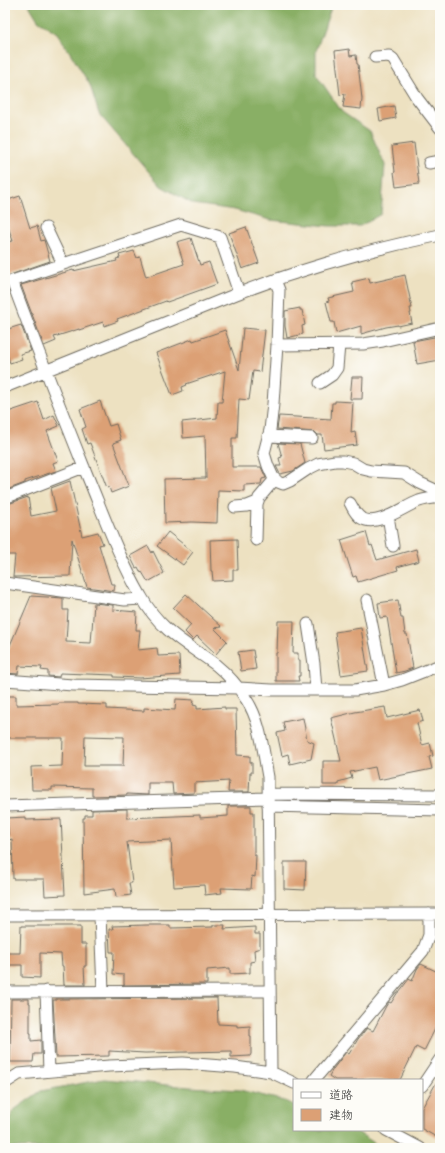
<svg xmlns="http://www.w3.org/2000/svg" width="445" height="1153" viewBox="0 0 445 1153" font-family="Pangolin,'Klee One',sans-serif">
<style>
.forest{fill:#89af65;stroke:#5a6d48}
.building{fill:#dca075;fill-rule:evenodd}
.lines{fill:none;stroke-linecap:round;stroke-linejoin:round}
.street-casing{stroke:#6f6b60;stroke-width:13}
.street{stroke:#fff;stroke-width:11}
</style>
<rect width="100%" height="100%" fill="#fdfcf7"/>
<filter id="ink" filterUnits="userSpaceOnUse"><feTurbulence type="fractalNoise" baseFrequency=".025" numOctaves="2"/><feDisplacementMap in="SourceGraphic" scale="8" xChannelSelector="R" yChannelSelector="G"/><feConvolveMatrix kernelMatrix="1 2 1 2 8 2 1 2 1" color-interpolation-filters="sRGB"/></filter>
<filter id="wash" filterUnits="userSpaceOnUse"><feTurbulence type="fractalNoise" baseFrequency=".012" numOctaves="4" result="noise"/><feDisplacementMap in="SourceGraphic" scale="16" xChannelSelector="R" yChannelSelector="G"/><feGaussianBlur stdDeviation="0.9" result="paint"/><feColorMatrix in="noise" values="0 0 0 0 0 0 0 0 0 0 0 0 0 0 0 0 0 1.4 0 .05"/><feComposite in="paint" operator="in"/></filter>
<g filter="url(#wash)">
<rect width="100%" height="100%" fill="#ede1c1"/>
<path class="forest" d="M29,5H332L316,51V74L342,112L370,131L385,165L381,214L360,226H329L270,220L235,210L193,204L161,186L99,114L90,85L69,51L57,33L38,20Z
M104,1079L189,1087L240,1090L285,1101L294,1105V1130H354L382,1148H5V1127L14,1110L41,1091Z"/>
<g id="blocks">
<path class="building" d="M349,49L350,56L356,55L357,64H358L362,99L361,109L343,107L345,94L340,95L335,51Z
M394,106L396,118L380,121L378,109Z
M414,143L419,184L396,187L394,172H395L392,146Z
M20,196L30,228L37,226L41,241L44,240L50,261L7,276L5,279V283L9,294L5,296V242L13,241L5,218V201Z
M246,227L259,263L242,269L229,233Z
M191,238L200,265L209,262L217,284L181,297L167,302L166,301L117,319L118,321L104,326L103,322L79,330V329L54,337L56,341L44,346L21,285L73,270V271L117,261L116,259L120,258L119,255L134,251L137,258L140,257L146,277L184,264L177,242Z
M405,275L412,308H410L411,313H410L412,323L398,326V325L386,327L361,334V326L336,333L334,322H331L326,302L329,301L328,298L354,292L352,282L369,278L370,283Z
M300,308V310H302L305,325L302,326L303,334L287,338L285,326V311Z
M21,325L31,351L20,354L22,359L10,363L5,348V330Z
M243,328L265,330L260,372L253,371L249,400L239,399L237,438H232V467H261L266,478L262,479L261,484L244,485V491L218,490L217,523L192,522L165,523L164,479L206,478L205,436L183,438L182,422L217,418L218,402H222L225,371L186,384L187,385L182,387L183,391L172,395L156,353L192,339L193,341L225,330L239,370Z
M440,336V360L417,364L413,341Z
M352,377H363L362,399H350Z
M100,401L109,426L116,424L121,440L113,443L129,486L111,493L109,487L107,488L90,443L87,444L82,429L86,427L80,409Z
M335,401L353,402L351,433L355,432L357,445L324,449L322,435H318L315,432L277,429L279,416L331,419L332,403H335Z
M38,402L44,420L54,415L59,426L47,431L58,461L53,463L56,471L25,481V483L9,489L5,476V413Z
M278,443L300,444L305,463L293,471L280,474L276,466H281L279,458L282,457Z
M70,481L82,536L98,532L103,544L99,545L111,584H115L114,591L87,587L72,539L70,576L13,577L15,555H5V505L28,497L31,516L56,511L51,488Z
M168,532L193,552L183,565L157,546Z
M366,532L370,546L372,545L377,560L416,549L419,561L397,567L398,570L358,582L356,576L353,577L341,540Z
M237,539L238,570H233V580L213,581L212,571H211L210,540Z
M148,546L152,553L153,551L164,573L148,582L142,572L141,573L138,567L136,568L130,556Z
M186,594L222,627L214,628L227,641L216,654L197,636L193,640L185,632L191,625L173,608Z
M31,596L63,598V610H68L66,642L91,643L94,603L113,605V610L137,612L136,630H140L138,650L157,648L158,656L179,655L180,675L140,678L114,677V675L60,673L59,677L48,676V671L41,670L42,667L19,666L18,674L5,673V657Z
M398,600L401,618H403L405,634H407L413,668L405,671L396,673L387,617L380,618L378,603Z
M278,621H294L293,653H298V660H300V676H298L299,681H276V653H277Z
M361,628L368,671L341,675L335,632Z
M253,650L256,669L241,671L238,652Z
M5,696H16V705L59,704V703H78V704L107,705V709L144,711V708L175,710L176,699L194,700L193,705L197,706V709L225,707V709H236L237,755L250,756V762H252V773H250L249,792H228L229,781L194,783V793L173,794L172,783H148V795L127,794V795L92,796V788L52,787V790H32L31,767L62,766L63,738H5ZM85,736L124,737L123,766H84Z
M385,707L387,718L420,710L423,721L417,723L422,745L430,743L433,756L429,757L432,769L378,780L375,767L350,772L352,778L338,782V785H323V761H341L331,718L355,712Z
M303,718L307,740L314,743L311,759L290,764L288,754L282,756L277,733L285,731L283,722Z
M228,806H251V812H254V855H256L255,877L252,876L251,889L221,888L222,893L205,895L204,885L174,887L171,840L127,842L132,883H129L131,895L116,897L115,889L84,893L83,818H85V815H92V810L127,809V818L200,815V818L228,816Z
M26,817V820L61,819L65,895L45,896L44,879H13L12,839L9,840L7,818Z
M284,862H306L305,890L284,889Z
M147,925H170V928L213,927V925H225L224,929L255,927V934H260V948L254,950L255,961L250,962V973L230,974V968L207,970V984L124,985V975L113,974L114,952H110L109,929H113L112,926Z
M21,926H81V944H86V966H84L85,985H64L63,966H62L61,954L40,953V978L22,977V965H5V953H20Z
M421,964L440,973V1019L424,1051L416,1047L400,1080H335L329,1076L333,1069L346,1052L349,1054L358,1039L367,1028L373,1031L386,1006L389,1002L391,1003L398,992H399L409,979L412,981L417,969Z
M217,998L218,1024L237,1025V1027L250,1026V1036H251V1054L250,1056L231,1057V1051L145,1053L109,1051V1056L56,1057L53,1000H56V999Z
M11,999H29V1003H30V1033H31V1041L41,1040V1054H34L33,1062H10Z
M440,1076V1139L422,1129V1108Z"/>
</g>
</g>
<g filter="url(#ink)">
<use href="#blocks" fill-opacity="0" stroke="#6f6b60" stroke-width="1"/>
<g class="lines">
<g class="street-casing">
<path id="street" d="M375,57L389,56L393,59L417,98L440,128
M429,163L440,161
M46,228L63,264
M275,280L279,290L277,345L273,404L270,430L264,453L268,466L273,477L278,482L283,484L290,481L308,469L318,464L335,461H343L353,463L363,469L371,471L404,473L420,483L433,489L440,496
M239,293L220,237L181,225L12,281C36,346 61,410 87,475C104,516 119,558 141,596C147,607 158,621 167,629C182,643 200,653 216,665C227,674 238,686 246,699C261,721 263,751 268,777L271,1072
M277,345L363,344L383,341L440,328
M320,383L332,375L337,368L339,345
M5,387L239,293C304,268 371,249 440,235
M268,436L312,438
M5,498L84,467
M350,503C353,508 355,514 361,518C377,528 403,507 419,501C425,499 433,498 440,497
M235,507L247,506L257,502
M388,516L393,546
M256,540L257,504L259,498L275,479
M5,583L125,600L142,599
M367,600L384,685
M308,624L314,664L316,690
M5,680L73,685L238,688L272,690H355L384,685L402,680L440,665
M268,794L440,795
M5,806L268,798
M268,806L440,810
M5,915L440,914
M100,915L103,991
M46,991L49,1071
M5,992L270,991
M314,1080L423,951L429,935V914
M5,1083L19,1074L109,1066L183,1063L235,1067L271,1072L294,1083
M422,1086L440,1059
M386,1130L420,1148"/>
</g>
<use href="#street" class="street"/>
</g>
</g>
<rect width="445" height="1153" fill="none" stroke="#fdfcf7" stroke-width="20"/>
<rect x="293" y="1079" width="130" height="52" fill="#fdfcf7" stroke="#a9a8a5"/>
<rect x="301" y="1092" width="20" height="6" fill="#ffffff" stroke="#a9a8a5"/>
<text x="329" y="1099" font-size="12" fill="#2b2b2b">道路</text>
<rect x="301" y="1109" width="20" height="12" fill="#dca075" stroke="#a9a8a5"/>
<text x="329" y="1119" font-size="12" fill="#2b2b2b">建物</text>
</svg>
